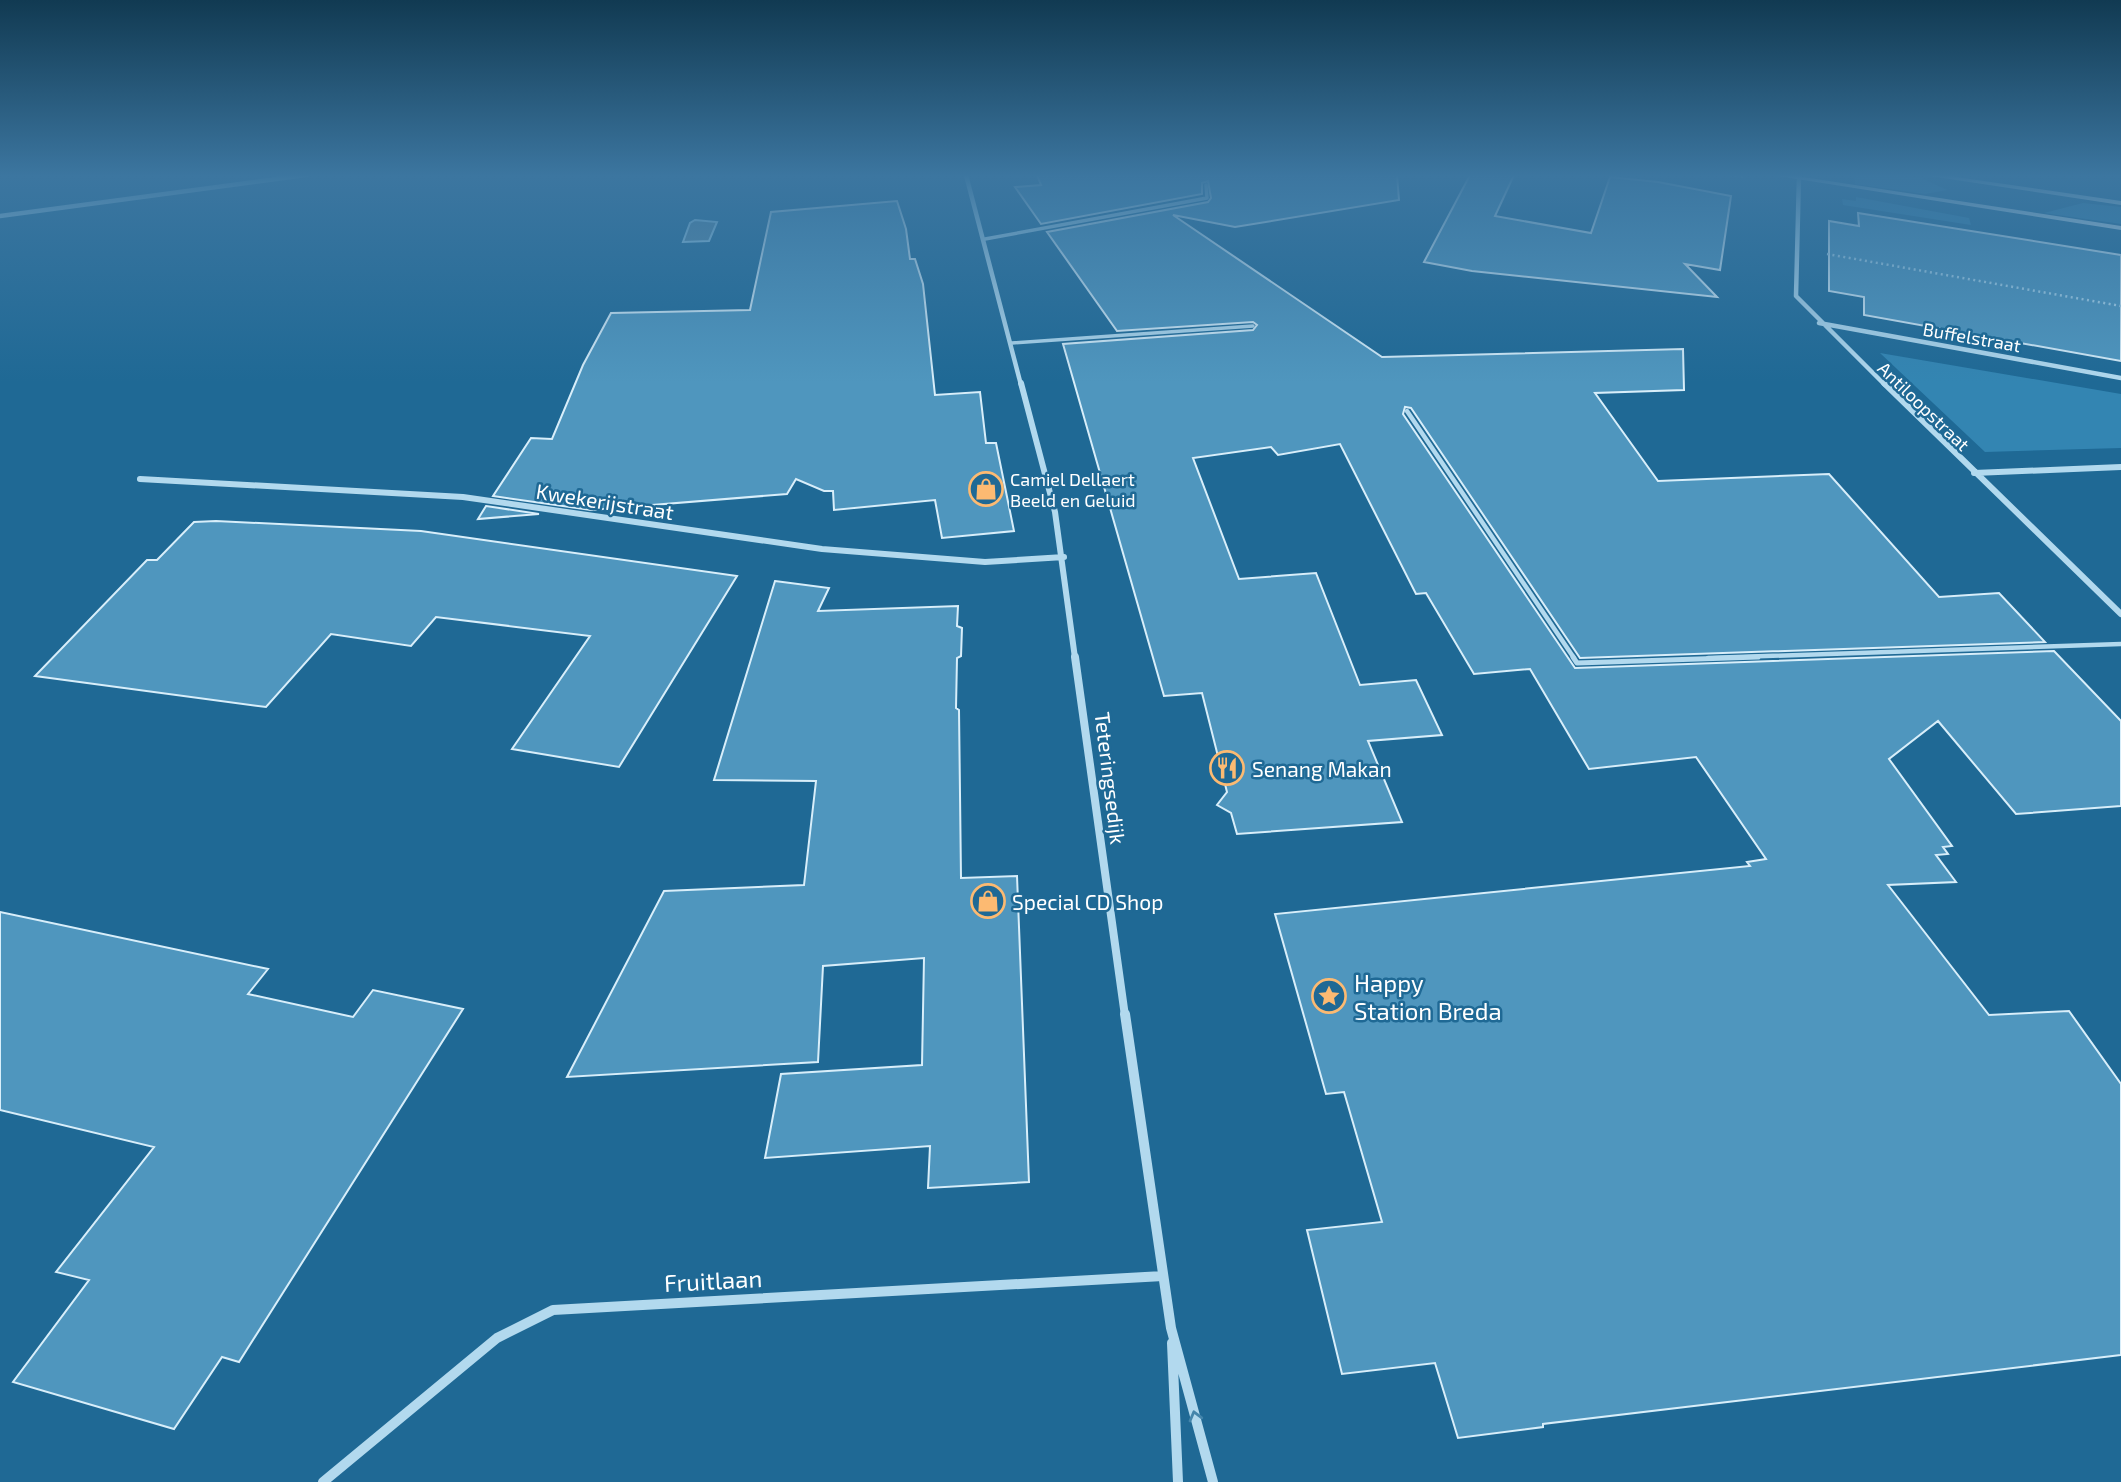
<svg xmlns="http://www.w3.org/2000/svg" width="2121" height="1482" viewBox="0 0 2121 1482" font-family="'Exo 2',sans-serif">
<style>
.green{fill:#3385b2}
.water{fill:#5b8ca9;stroke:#a5d6f0;stroke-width:2}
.building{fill:#4f96be;stroke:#d8eefa;stroke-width:2}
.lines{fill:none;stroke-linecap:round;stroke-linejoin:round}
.path{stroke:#b2d9ee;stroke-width:2.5;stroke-dasharray:2 3.5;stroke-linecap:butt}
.service-far2{stroke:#b2d9ee;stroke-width:3.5}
.service-far1{stroke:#b2d9ee;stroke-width:4.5}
.service{stroke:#b2d9ee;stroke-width:5}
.minor-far3{stroke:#b2d9ee;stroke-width:4.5}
.minor-far2{stroke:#b2d9ee;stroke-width:6}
.minor-far1{stroke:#b2d9ee;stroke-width:8}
.minor{stroke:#b2d9ee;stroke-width:10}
.secondary{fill:#dff0fa;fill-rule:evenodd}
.oneway{stroke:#4485ab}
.labels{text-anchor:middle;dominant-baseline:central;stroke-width:5;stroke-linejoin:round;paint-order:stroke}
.far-street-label{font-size:18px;fill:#fff;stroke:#1f6995}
.far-poi-label{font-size:18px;fill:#fff;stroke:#1f6995;text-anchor:start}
.street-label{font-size:21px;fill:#fff;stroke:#1f6995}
.poi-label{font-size:21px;fill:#fff;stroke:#1f6995;text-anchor:start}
.near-poi-label{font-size:24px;fill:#fff;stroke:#1f6995;text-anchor:start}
.near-street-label{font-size:24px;fill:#fff;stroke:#1f6995}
</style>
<rect width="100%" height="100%" fill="#1f6995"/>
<path class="green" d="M1855,175L1919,177L1947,190L1925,194L1855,184Z
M1856,197L1969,218L1971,225L1843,205L1842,199L1856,201Z
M2083,203L2121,207V224L2044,213Z
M1880,353L2121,394V448L1985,452Z"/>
<path class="water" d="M695,220L717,222L709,241L683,242L690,223Z"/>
<path class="building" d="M1037,175H1397L1399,200L1235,227L1173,215L1382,357L1683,349L1684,390L1595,393L1658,481L1829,474L1939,597L1999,593L2045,642L1580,658L1411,408L1405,407L1403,414L1575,668L2054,651L2121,721V806L2016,814L1938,721L1889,759L1952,846L1943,847L1948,854L1936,855L1956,882L1888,885L1989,1015L2069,1011L2121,1084V1355L1543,1424V1427L1458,1438L1435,1363L1342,1374L1307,1230L1382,1222L1344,1092L1326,1094L1275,914L1750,866L1747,862L1766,859L1696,757L1589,769L1530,669L1474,674L1426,593L1416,594L1340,444L1278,455L1271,447L1193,458L1239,579L1316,573L1360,685L1416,680L1442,735L1368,741L1402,822L1237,834L1231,813L1217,805L1227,792L1202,693L1164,696L1063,344L1253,330L1257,325L1253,322L1117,331L1047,232L1208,202L1211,198L1208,181L1202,183V194L1041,224L1015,187L1041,185Z
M1470,175H1514L1495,216L1591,233L1610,177L1658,182L1731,196L1720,270L1685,264L1717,297L1472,271L1424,262Z
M897,201L906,229L910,259H915L923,284L935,395L980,392L986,443H996L1014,531L942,538L935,500L834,510L833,491H824L796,479L787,494L591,510L493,496L531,438L552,439L583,365L611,313L750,310L771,212Z
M1858,213L2121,255V361L1864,315V297L1829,291V221L1859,226Z
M486,506L539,514L478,519Z
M216,521L421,531L737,576L619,767L512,749L590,636L436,617L411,646L331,634L266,707L35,676L147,560H157L194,522Z
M775,581L829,588L818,611L958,606L957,626L962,628L961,656L957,658L956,708L959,710L961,878L1017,876L1029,1182L928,1188L930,1146L765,1158L781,1074L922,1065L924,958L823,966L818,1062L567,1077L664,891L804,885L816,781L714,780Z
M0,912L268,969L248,994L353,1017L373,990L463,1009L239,1362L222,1357L174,1429L13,1382L89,1280L56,1272L154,1147L0,1110Z"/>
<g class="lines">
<path class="path" d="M1730,175L1743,177
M1827,254L2121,306"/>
<path class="service-far2" d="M985,239L1207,198L1206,185
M1012,343L1253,326"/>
<path class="service-far1" d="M1407,411L1574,658
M1708,658L2121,644"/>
<path class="service" d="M1573,657L1577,663L1758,657"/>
<path class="minor-far3" d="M966,175L1021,385
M1799,175L1796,296L1885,385
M0,216L306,175
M1819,323L2121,378"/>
<path class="minor-far2" d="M1021,383L1055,512L1075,658
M1884,383L2121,614
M1974,473L2121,467
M140,479L463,497L822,549L985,562L1064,557"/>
<path class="minor-far1" d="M1075,657L1125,1016"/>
<path class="minor" d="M1125,1014L1171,1328L1213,1482
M1172,1343L1178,1482
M323,1482L497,1338L553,1310L1163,1276"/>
<path class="secondary" d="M1772,175H1790L2121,226V230Z
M1923,175H1942L2121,201V205Z"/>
</g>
<defs><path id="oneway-chevron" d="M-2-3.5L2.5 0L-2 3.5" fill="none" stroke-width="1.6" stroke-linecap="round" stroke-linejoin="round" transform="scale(1.75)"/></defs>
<use class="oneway" href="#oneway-chevron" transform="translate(1195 1416) rotate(-105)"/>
<linearGradient id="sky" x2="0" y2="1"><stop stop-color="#113a52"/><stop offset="0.46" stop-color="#3c76a0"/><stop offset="1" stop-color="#3c76a0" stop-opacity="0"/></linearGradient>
<rect width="2121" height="382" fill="url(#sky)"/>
<defs>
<g id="shop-ring" transform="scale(1.75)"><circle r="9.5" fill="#1f6995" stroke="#fcba72" stroke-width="1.5"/><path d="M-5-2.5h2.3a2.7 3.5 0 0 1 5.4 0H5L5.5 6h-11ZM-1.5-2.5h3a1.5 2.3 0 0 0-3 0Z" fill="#fcba72"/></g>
<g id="restaurant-ring" transform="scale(1.75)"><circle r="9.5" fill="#1f6995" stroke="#fcba72" stroke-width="1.5"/><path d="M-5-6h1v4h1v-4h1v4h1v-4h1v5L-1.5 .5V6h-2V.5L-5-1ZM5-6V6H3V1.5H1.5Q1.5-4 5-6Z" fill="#fcba72"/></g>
<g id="sight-ring" transform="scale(1.75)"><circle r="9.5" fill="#1f6995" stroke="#fcba72" stroke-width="1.5"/><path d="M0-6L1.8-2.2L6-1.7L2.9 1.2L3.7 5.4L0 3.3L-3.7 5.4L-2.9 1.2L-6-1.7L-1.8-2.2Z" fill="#fcba72"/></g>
</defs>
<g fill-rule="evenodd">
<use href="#shop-ring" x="986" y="489"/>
<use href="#restaurant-ring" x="1227" y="768"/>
<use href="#shop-ring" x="988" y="901"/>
<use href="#sight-ring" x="1329" y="996"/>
</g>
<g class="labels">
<g class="far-street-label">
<text transform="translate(1972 337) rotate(10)">Buffelstraat</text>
<text transform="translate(1924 406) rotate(44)">Antiloopstraat</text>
</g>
<g class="far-poi-label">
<text x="1010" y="479">Camiel Dellaert<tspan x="1010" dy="21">Beeld en Geluid</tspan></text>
</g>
<g class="street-label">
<text transform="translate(605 501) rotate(9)">Kwekerijstraat</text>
<text transform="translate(1111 778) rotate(83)">Teteringsedijk</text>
</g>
<g class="poi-label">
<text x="1252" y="768">Senang Makan</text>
<text x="1012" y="901">Special CD Shop</text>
</g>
<g class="near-poi-label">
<text x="1354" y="982">Happy<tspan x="1354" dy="28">Station Breda</tspan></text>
</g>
<g class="near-street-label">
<text transform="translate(713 1280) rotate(-3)">Fruitlaan</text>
</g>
</g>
</svg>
